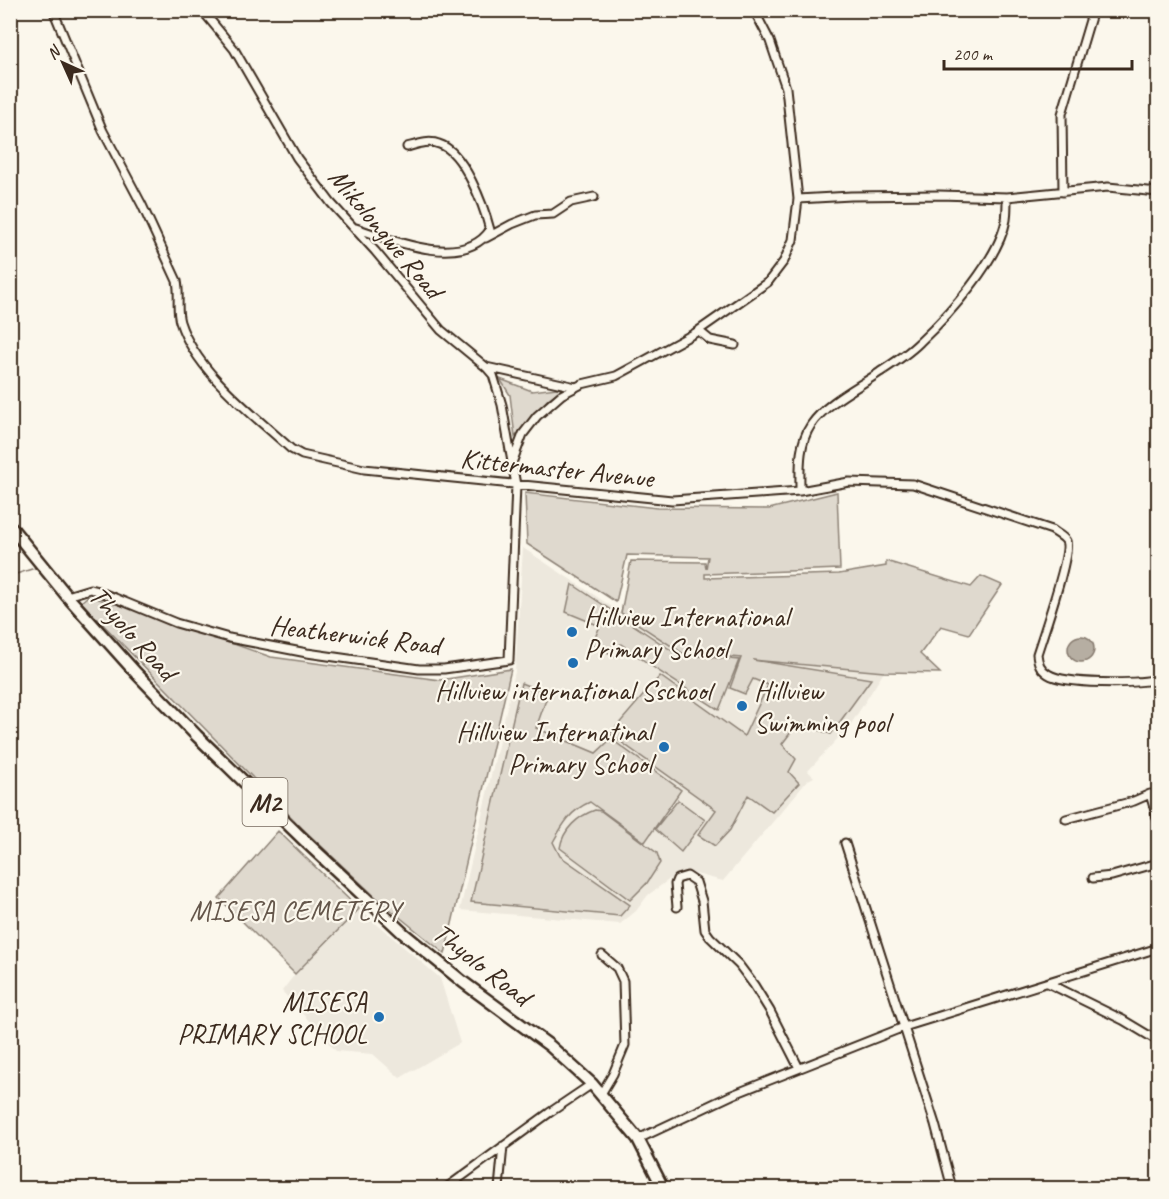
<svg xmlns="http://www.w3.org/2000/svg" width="1169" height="1199" viewBox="0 0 1169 1199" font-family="Caveat,sans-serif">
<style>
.built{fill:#ede8dd}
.green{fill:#dfd9ce;stroke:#8d8276;stroke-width:1.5}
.water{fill:#b6aea2;stroke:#85796d;stroke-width:1.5}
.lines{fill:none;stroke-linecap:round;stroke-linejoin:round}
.stream{stroke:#85796d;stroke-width:1.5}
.minor-casing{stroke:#3b2a1e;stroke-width:11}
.highway-casing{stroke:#3b2a1e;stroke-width:15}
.minor{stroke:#fbf7ec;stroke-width:7}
.highway{stroke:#fbf7ec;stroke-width:10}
.poi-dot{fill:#1f6fb2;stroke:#fbf7ec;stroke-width:2}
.labels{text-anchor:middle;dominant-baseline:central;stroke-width:4.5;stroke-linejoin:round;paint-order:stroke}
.shield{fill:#fbf7ec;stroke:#75685c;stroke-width:1.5}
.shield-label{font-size:27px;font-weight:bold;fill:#3b2a1e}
.street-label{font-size:28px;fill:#3b2a1e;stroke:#fbf7ec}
.poi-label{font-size:28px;fill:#3b2a1e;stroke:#fbf7ec;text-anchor:start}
.park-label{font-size:28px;fill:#64564a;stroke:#fbf7ec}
</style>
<rect width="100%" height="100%" fill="#fbf7ec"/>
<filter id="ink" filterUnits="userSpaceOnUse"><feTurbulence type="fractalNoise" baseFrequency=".0167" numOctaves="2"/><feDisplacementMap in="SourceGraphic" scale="12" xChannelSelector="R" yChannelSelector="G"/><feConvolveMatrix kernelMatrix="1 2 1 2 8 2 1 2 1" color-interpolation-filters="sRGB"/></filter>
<g filter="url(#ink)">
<path class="built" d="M523,548L682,653L884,672L851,724L808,771L814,777L808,780L723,881L688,872L671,878L648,895L636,911L620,924L460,910L515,672Z
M359,909L440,978L460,1043L400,1078L373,1054L336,1051L282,991L295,974Z"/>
<path class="green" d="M500,379L532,391L565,387L548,399L515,437L510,395Z
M837,492L840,569L705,574V578L839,574L886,566V561L971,587L981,576L1002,585L969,634L941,626L920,654L940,673L884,672L753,660L871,679L831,734L798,723L782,744L796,759L789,772L799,783L772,812L748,795L730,830L715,846L698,835L716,810L610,734L660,676L744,736L768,685L753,679L745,694L730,688L741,658L682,653L621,613L631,561L705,562L706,569L708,557L627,555L616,602L527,544L525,493L657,508L769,509Z
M572,584L677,654L739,660L719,710L657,670L621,644L615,656L592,645L600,626L566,612Z
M88,596L130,608L271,657L440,680L511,669L445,954L381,902L302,828L81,602Z
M521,683L548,694L536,728L596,753L611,739L681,790L645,842L590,802C571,810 563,824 553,842L560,856L630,905L620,916L471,902Z
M678,800L705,820L681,852L655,829Z
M595,810L601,811L657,853L660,863L647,883L630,900L560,848C563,829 578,816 595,810Z
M278,831L359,909L295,974L219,898Z"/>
<path class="water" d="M1068 649a13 13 0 1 1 26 0a13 13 0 1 1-26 0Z"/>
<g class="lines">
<path class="stream" d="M10,576L35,568"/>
<g class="minor-casing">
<path id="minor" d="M53,10L103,131L142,205L177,281C180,295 176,309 180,322C196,372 253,414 291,449L302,455L364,469L672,500L800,491L849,482L913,484L1052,530C1056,533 1064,537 1066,541C1072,552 1042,638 1037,654C1038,663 1040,669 1048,674C1065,685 1138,684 1158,679
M1063,192L1062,114L1093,10
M798,199L851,196L939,195L1007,197L1108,187L1158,192
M353,227C388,239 463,271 490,230C484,207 464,151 439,144C429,140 418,144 407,147
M486,238L512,224L535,215L553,214L571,202L594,197
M699,331L710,340L735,345
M486,367L576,387
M512,463L523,434L537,416L561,395L582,384L616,376L695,333L768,282L784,261L793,240L798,199L786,88L770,41L754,10
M800,491C800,470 798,444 811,425C827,402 857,388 880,372C894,363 908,354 920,342C949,315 999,259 1006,220C1007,213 1007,205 1007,197
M67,596L90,589L98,591L176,623L229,638L307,653L419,669H444L509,660L516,485L502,405L493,375L486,367L441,330L375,251L331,203L297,158L234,49L202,10
M1066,819L1134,801L1150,794L1158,821
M845,843L935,1124L952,1188
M1093,878L1112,876L1158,863
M677,907L675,884L677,879L687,876L696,882L702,901L705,930L710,937L739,965L754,985L770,1011L799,1068
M1048,983L1123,1020L1158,1041
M601,1094L613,1074L625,1045L623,981L617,968L602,955
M638,1139L732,1095L904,1027L1158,948
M446,1188L549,1113L592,1084
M499,1188L503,1146"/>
</g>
<g class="highway-casing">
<path id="highway" d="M10,526L67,596L136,673L197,736L305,841L403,933L463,982L550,1046L592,1084L638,1139L663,1188"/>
</g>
<use href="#minor" class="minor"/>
<use href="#highway" class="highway"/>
</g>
</g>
<g class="poi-dot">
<circle cx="572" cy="632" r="6"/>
<circle cx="573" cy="663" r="6"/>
<circle cx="742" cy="706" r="6"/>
<circle cx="664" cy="747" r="6"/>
<circle cx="379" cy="1017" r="6"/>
</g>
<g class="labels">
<rect class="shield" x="242.5" y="778" width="45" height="48" rx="4.5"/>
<g class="shield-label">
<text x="265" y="802">M2</text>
</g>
<g class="street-label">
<text transform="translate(386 233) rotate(50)">Mikolongwe Road</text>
<text transform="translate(557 468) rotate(6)">Kittermaster Avenue</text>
<text transform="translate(133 633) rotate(48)">Thyolo Road</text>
<text transform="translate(355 635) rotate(7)">Heatherwick Road</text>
<text transform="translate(482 964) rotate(38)">Thyolo Road</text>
</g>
<g class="poi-label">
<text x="584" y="616">Hillview International<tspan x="584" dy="32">Primary School</tspan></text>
<text x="573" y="690" text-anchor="middle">Hillview international Sschool</text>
<text x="754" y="690">Hillview<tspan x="754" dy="32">Swimming pool</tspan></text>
<text x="652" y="731" text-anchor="end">Hillview Internatinal<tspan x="652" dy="32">Primary School</tspan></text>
<text x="367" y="1001" text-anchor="end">MISESA<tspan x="367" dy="32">PRIMARY SCHOOL</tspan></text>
</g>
<g class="park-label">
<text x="295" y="910">MISESA CEMETERY</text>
</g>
</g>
<rect width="1169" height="1199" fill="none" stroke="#fbf7ec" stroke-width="36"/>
<rect x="18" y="18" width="1133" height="1163" fill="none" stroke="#3b2a1e" stroke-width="2" filter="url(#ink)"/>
<g transform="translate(63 63) rotate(315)" stroke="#fbf7ec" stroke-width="4.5" paint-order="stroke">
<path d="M0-4.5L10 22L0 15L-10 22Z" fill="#3b2a1e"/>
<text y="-9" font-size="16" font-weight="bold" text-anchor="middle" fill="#3b2a1e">N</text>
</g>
<path d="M944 60v9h188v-9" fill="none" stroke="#3b2a1e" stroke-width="3"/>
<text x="953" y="60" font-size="18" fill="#3b2a1e" stroke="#fbf7ec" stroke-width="4.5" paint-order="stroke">200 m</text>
</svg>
